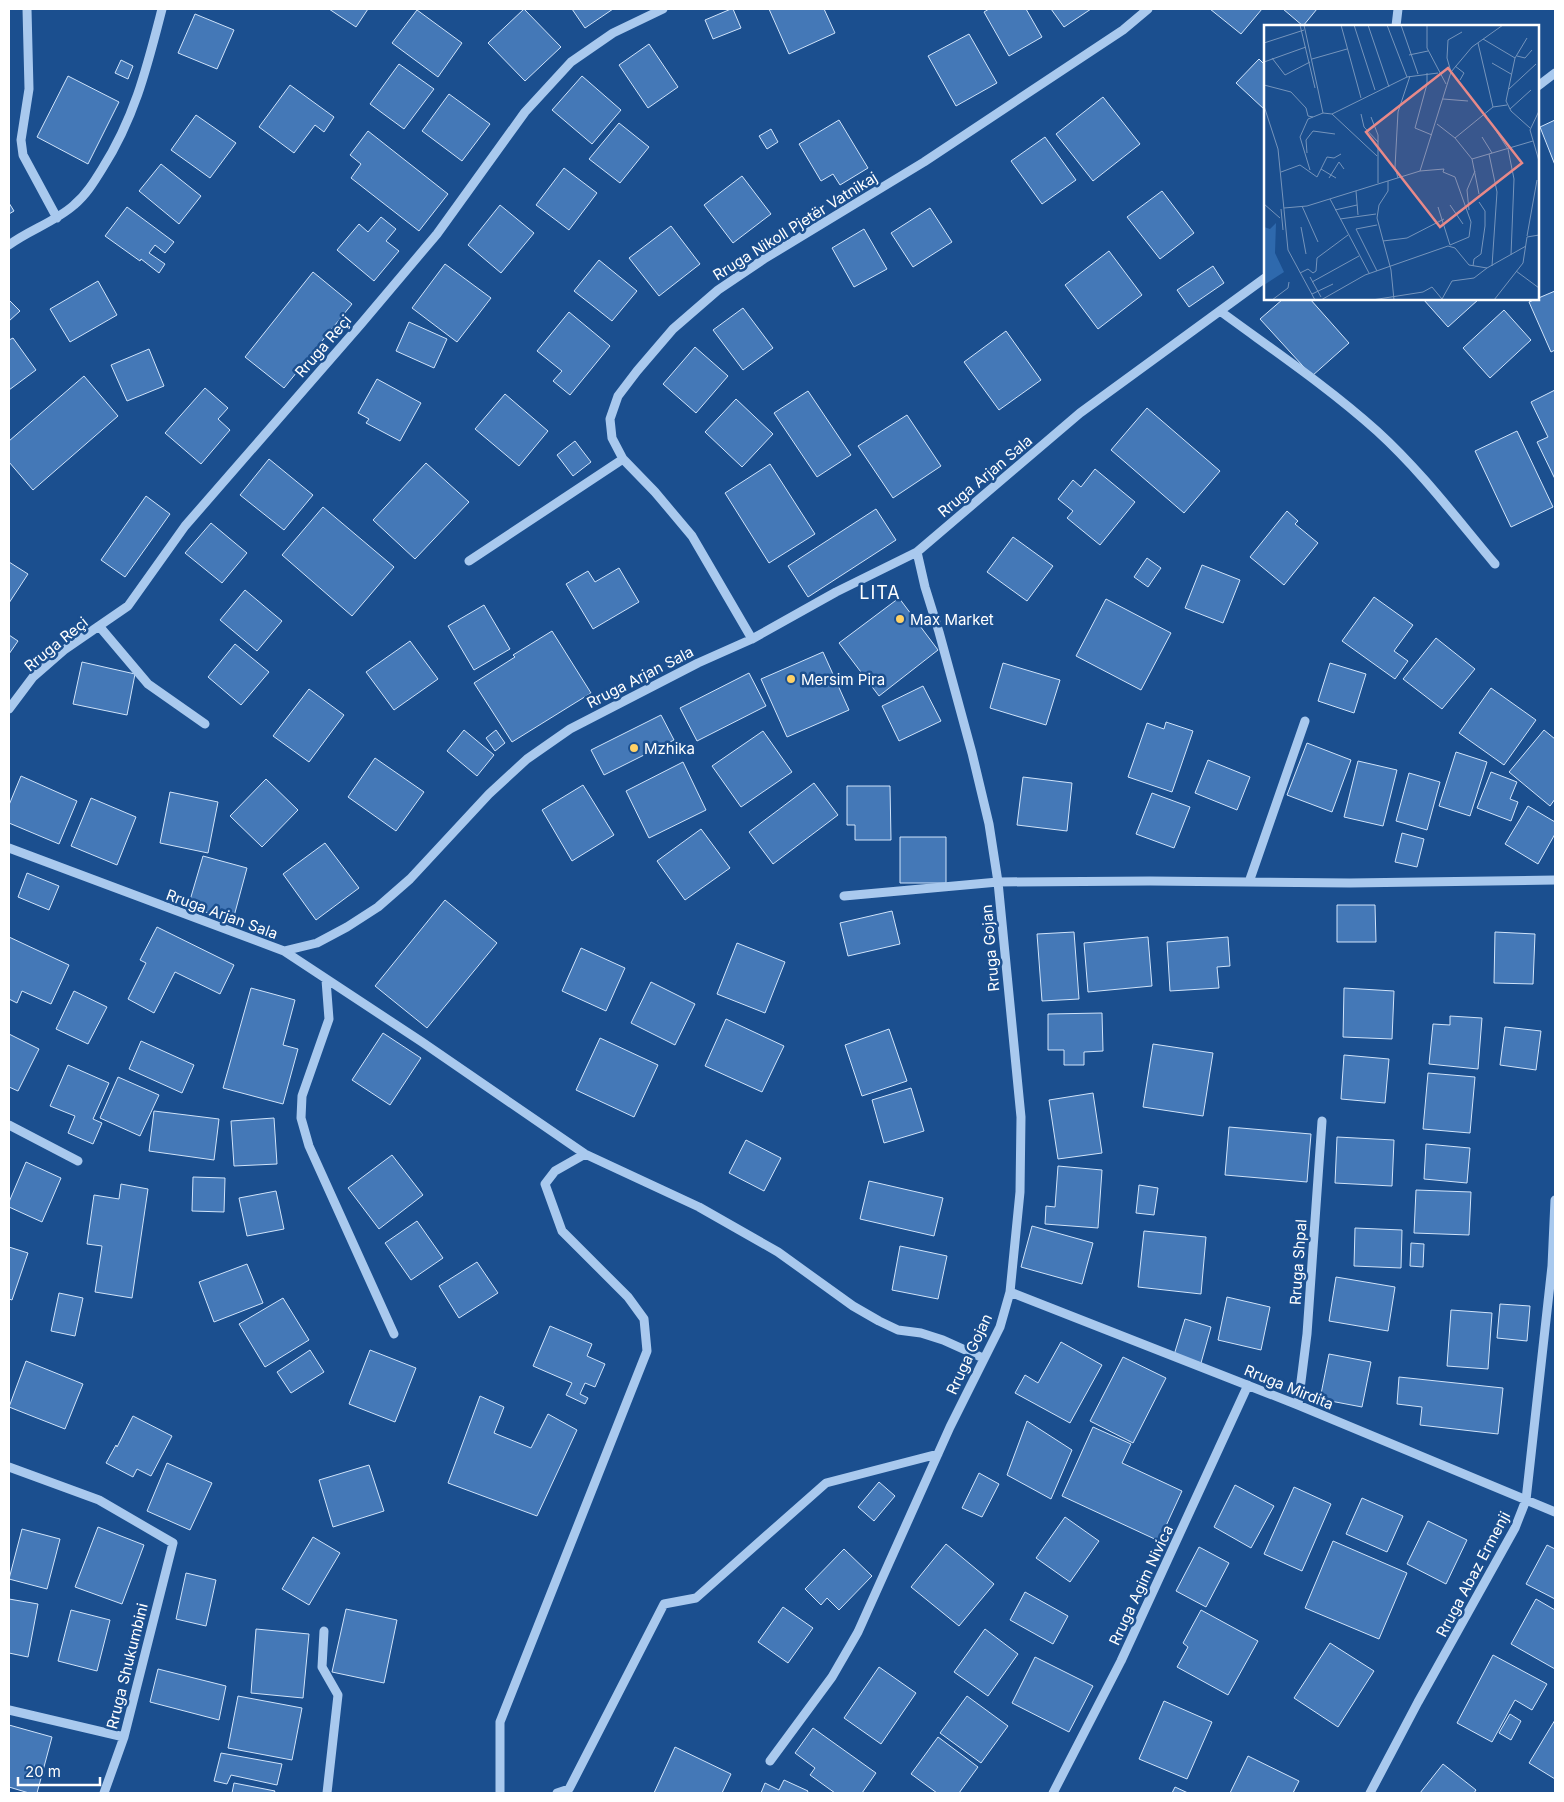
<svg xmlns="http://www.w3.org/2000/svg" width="1564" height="1802" viewBox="0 0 1564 1802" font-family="Inter,sans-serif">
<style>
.building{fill:#4478b7;stroke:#cfe3fa}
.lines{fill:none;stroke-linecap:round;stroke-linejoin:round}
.minor{stroke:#a9c9ee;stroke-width:9}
.poi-dot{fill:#ffd166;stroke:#1b4f8f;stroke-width:2}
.labels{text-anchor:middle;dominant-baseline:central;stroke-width:5;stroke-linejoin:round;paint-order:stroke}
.street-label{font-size:15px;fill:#fff;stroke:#1b4f8f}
.poi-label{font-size:15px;fill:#fff;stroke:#1b4f8f;text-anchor:start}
.quarter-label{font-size:18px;letter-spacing:1px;fill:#fff;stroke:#1b4f8f}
.inset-road{fill:none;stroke:#7695bc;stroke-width:1}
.view{fill:#e88989;fill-opacity:0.15;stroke:#e88989;stroke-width:2.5}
.inset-edge{fill:none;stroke:#fff;stroke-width:2.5}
</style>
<rect width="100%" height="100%" fill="#1b4f8f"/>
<path class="building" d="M329,9H368L356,27Z
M524,9L561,47L525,81L488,43Z
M572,9H613L585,28Z
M731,9H733L741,28L713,39L705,20Z
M769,9H824L835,33L789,54Z
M989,9H1026L1042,37L1009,56L984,12Z
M1051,9H1091L1064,27Z
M1210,9H1262L1241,34Z
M1283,9H1317L1303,26Z
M417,10L462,43L438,77L392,43Z
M195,14L234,30L217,69L178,53Z
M969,34L997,83L956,106L928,56Z
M649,44L678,87L648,108L619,65Z
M1259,59L1265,65V110L1236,83Z
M121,60L133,66L128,79L115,73Z
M399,64L434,89L404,129L370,104Z
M68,76L119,102L88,164L37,137Z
M582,76L621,110L592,144L552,110Z
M290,85L334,117L324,132L315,125L294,153L259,127Z
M449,94L490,124L462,161L422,131Z
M1103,97L1140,144L1093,181L1056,134Z
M196,115L236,143L210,178L171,150Z
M839,120L868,168L840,185L833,174L821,181L799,144Z
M1555,120V165L1540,127Z
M619,123L649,147L620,183L589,159Z
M771,129L778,142L767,149L759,136Z
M368,131L448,194L419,231L351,178L361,164L350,155Z
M1045,137L1076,180L1042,204L1011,161Z
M161,164L201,196L179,224L139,191Z
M564,168L597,193L569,230L536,205Z
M742,176L771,214L733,243L704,205Z
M1162,191L1194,233L1160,259L1127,217Z
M9,203L14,211L9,214Z
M500,205L534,233L501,273L468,245Z
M127,207L174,242L165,253L155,245L149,253L165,264L159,273L141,259L140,261L105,236Z
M930,208L952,242L913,267L891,233Z
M381,217L396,229L386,241L399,251L374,281L337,250L359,224L368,232Z
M671,226L700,264L659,296L629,258Z
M864,229L887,269L854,287L832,248Z
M1109,251L1142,295L1098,329L1065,285Z
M599,260L637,291L612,321L574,291Z
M445,264L491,298L457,342L412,308Z
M1213,266L1224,283L1189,307L1177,290Z
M313,272L352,304L284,388L245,357Z
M98,281L117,315L70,342L50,309Z
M1555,291V350L1551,352L1529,302Z
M1283,299H1310L1349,343L1312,376L1260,319Z
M1423,299H1479L1448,327Z
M9,300L20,311L9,321Z
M743,308L773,348L743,370L713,330Z
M1504,310L1531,340L1490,378L1463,348Z
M569,312L610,346L570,395L553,381L562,371L537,351Z
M409,322L447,339L434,368L396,351Z
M1006,331L1041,380L999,410L964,362Z
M13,338L36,370L9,390V340Z
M695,347L728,376L696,413L663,384Z
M149,349L164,386L127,401L111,365Z
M84,376L118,416L33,490L9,462V441Z
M377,379L421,403L400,441L366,423L369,419L358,413Z
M205,388L228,408L218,419L230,430L201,464L165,433Z
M1555,390V479L1537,442L1548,437L1531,402Z
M808,391L851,455L817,477L774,413Z
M505,394L548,431L519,466L475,429Z
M736,399L773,434L742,467L705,432Z
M1147,408L1220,471L1184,513L1111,450Z
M907,415L941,466L893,498L858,446Z
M1517,431L1553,507L1511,527L1475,451Z
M575,441L591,462L573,476L557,455Z
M269,459L313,495L284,530L240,495Z
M426,463L469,502L415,559L373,520Z
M770,464L815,534L769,563L725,493Z
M1095,469L1135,502L1100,545L1067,518L1073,511L1058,499L1073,480L1081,487Z
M146,496L170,514L125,577L101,560Z
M323,507L394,567L352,616L282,555Z
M876,509L896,540L808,597L788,566Z
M1287,511L1298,521L1295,524L1318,543L1284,585L1250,557Z
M211,523L247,553L222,583L185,553Z
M1013,537L1053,566L1027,601L987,572Z
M1147,558L1161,568L1148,587L1134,577Z
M9,562L28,574L9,603Z
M1202,565L1240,580L1223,623L1185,608Z
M619,568L639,602L593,629L566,584L588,571L595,582Z
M245,590L282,621L257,651L220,620Z
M1374,597L1413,625L1394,651L1408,661L1395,679L1342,641Z
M899,598L938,650L879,696L839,643Z
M1106,599L1171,633L1141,690L1076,656Z
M484,605L510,649L474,670L448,626Z
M552,631L591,693L512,742L474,683L515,657L513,655Z
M9,635L18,641L9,654Z
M1436,638L1475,669L1442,709L1403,679Z
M410,641L438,679L394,710L366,672Z
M235,644L269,672L241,705L208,677Z
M823,652L849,710L787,737L761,679Z
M82,662L135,674L127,715L73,704Z
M1003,663L1060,680L1046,725L990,708Z
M1330,663L1366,674L1354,713L1318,701Z
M749,673L766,706L697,741L680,708Z
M923,686L941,721L899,741L882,706Z
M1491,688L1536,720L1504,765L1459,733Z
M309,689L344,715L309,762L273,736Z
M661,715L674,740L604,775L591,750Z
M1166,722L1193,731L1172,792L1128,777L1147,723L1164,729Z
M464,730L494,755L477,776L447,751Z
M496,730L505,743L495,751L486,738Z
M1544,730L1555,739V799L1550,806L1509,772Z
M763,731L792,772L741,807L712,766Z
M1307,743L1351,760L1332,812L1287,795Z
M1456,752L1487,762L1470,816L1439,806Z
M375,758L424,792L396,831L348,797Z
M1208,760L1250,777L1237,810L1195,793Z
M1358,761L1397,770L1383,826L1344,817Z
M683,762L706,810L649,838L626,791Z
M1491,772L1517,782L1510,799L1518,802L1511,821L1477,808Z
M1409,773L1440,782L1427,830L1396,821Z
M21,776L77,801L59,844L9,823V805Z
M1023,777L1072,783L1067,831L1017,825Z
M266,779L298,810L262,847L230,816Z
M814,783L838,815L773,864L749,832Z
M583,785L614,835L572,861L542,810Z
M847,786H890L891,840H855V825H847Z
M170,792L218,802L208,853L160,843Z
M1152,793L1190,807L1174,848L1136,834Z
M91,798L136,817L117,865L71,846Z
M1528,806L1555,822V834L1538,864L1505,844Z
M701,829L730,868L685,900L657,861Z
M1402,833L1424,839L1417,867L1395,862Z
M900,837H946V883H900Z
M325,843L359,888L316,920L283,874Z
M203,856L247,868L233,920L188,907Z
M27,873L59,886L49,910L18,897Z
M445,900L497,943L427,1028L375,986Z
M1337,905H1375L1376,942H1337Z
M892,911L900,944L848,956L840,923Z
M157,927L234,965L220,994L175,972L154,1013L128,999L146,963L140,960Z
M1074,932L1079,999L1042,1001L1037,934Z
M1495,932L1535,934L1533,984L1494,983Z
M9,937L69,965L51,1004L22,991L17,1003L9,999Z
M1148,937L1152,986L1088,992L1084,943Z
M1228,937L1230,966L1217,967L1219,988L1170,991L1167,942Z
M737,943L785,962L765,1013L717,994Z
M581,948L625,968L606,1011L562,991Z
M651,982L695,1004L675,1045L631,1023Z
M251,988L295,1000L283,1045L298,1049L283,1104L223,1088Z
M1344,988L1394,991L1392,1039L1343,1037Z
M74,991L107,1007L88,1044L56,1029Z
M1102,1013L1103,1051L1084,1052V1065H1064V1050H1048V1014Z
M1450,1016L1482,1018L1478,1069L1429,1064L1433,1024L1450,1025Z
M726,1019L784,1046L762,1092L705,1066Z
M1505,1027L1541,1031L1536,1070L1500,1065Z
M889,1029L907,1081L862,1096L845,1045Z
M383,1033L421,1058L390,1105L352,1080Z
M9,1034L39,1049L18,1091L9,1087Z
M600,1038L658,1065L634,1117L576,1090Z
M141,1041L194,1065L182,1093L129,1069Z
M1153,1044L1213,1053L1203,1116L1143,1107Z
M1344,1055L1389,1059L1385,1103L1341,1099Z
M68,1065L109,1083L93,1119L102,1123L93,1144L68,1133L75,1116L50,1106Z
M1428,1073L1475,1077L1470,1133L1423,1129Z
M118,1077L159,1095L140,1136L100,1118Z
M911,1088L924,1131L884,1143L872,1100Z
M1093,1093L1102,1153L1058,1159L1049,1100Z
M154,1111L219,1119L214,1160L149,1151Z
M274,1118L277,1164L234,1166L231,1121Z
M1229,1127L1311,1134L1307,1182L1225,1175Z
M1337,1137L1394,1140L1392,1186L1335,1183Z
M746,1140L781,1158L764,1191L729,1173Z
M1426,1144L1470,1148L1467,1183L1424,1179Z
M392,1155L423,1195L379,1229L348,1188Z
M26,1162L61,1178L42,1222L9,1207V1202Z
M1058,1166L1102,1170L1098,1228L1045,1224L1046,1206L1055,1207Z
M193,1177L225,1178L224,1212L192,1211Z
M869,1181L943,1198L934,1236L860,1219Z
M121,1184L148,1189L132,1298L95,1292L102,1246L87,1244L94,1195L119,1199Z
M1139,1185L1158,1188L1154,1215L1136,1213Z
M1416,1190L1471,1192L1469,1235L1414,1233Z
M276,1191L284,1229L247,1236L239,1198Z
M417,1221L443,1258L411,1280L385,1243Z
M1032,1226L1093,1243L1082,1284L1021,1267Z
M1355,1228L1402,1230L1401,1268L1354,1266Z
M1144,1231L1206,1237L1201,1294L1138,1287Z
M1411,1243L1424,1244L1423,1267L1410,1266Z
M900,1246L947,1256L938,1299L892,1290Z
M9,1247L28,1253L12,1300L9,1299Z
M477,1262L498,1293L459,1318L439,1286Z
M247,1264L263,1303L214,1322L199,1282Z
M1336,1277L1395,1287L1388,1331L1329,1321Z
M59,1293L83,1298L75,1336L51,1331Z
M1227,1297L1270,1307L1261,1350L1218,1340Z
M283,1298L309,1340L265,1367L239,1324Z
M1500,1304L1530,1306L1527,1341L1497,1338Z
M1451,1310L1492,1313L1488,1369L1447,1366Z
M1185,1319L1211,1327L1201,1363L1174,1355Z
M550,1326L592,1344L587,1356L605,1364L595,1387L585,1383L580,1394L588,1398L585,1404L566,1395L572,1383L533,1366Z
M1061,1342L1102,1365L1070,1423L1015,1393L1025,1375L1038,1383Z
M310,1350L324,1372L291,1393L277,1372Z
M370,1350L416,1368L395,1422L349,1404Z
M1329,1354L1371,1362L1362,1407L1320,1399Z
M1123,1357L1166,1378L1133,1443L1090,1421Z
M26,1361L83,1384L65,1429L9,1407Z
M1399,1377L1503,1388L1498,1434L1420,1425L1422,1407L1397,1404Z
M480,1396L504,1407L494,1433L531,1448L548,1414L577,1430L537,1516L448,1483Z
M133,1416L172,1436L151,1476L137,1469L133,1477L106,1463L116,1445L117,1447Z
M1027,1421L1072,1450L1051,1499L1007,1475Z
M1093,1427L1131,1444L1122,1463L1182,1491L1159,1541L1062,1496Z
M167,1463L212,1483L190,1530L147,1511Z
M369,1465L384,1511L333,1527L319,1480Z
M979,1473L999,1484L982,1517L962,1508Z
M879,1482L895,1496L874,1521L858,1507Z
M1235,1485L1274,1506L1251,1548L1214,1527Z
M1294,1487L1331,1504L1302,1571L1264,1554Z
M1362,1498L1403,1516L1387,1552L1346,1534Z
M1065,1517L1099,1541L1070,1582L1036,1558Z
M1428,1521L1467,1540L1446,1584L1407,1564Z
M98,1527L144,1545L122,1604L75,1587Z
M22,1529L60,1539L47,1589L9,1579Z
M313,1537L340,1553L309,1605L282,1589Z
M1333,1541L1407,1573L1379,1639L1305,1608Z
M946,1544L994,1584L959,1626L911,1587Z
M1547,1545L1555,1549V1599L1526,1584Z
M1199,1547L1229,1563L1206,1607L1176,1591Z
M844,1549L872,1576L839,1610L827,1598L821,1605L805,1589Z
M186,1573L216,1580L206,1626L176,1619Z
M1025,1592L1068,1616L1053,1644L1010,1620Z
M9,1599L38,1604L28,1657L9,1653Z
M1536,1599L1555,1610V1669L1511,1644Z
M783,1607L813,1628L788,1663L758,1642Z
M346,1609L397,1620L384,1683L332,1672Z
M71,1610L110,1620L97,1671L58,1661Z
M1201,1610L1258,1641L1228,1695L1177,1667L1188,1647L1183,1643Z
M256,1629L309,1634L303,1698L251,1693Z
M985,1629L1018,1654L988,1696L954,1672Z
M1330,1643L1374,1671L1338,1727L1294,1698Z
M1493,1655L1547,1684L1532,1710L1515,1700L1492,1742L1457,1723Z
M1035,1657L1093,1686L1069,1732L1012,1703Z
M879,1667L916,1693L881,1744L844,1718Z
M158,1669L226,1686L219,1720L150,1702Z
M238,1696L302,1708L292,1760L228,1748Z
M967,1696L1008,1726L981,1763L940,1733Z
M1164,1701L1212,1722L1187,1779L1139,1759Z
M1510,1714L1521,1721L1511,1740L1499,1733Z
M1555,1720V1779L1529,1763Z
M9,1725L52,1737L37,1793H29L9,1787Z
M813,1728L876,1773L862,1793H835L810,1775L815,1768L795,1753Z
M938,1737L978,1767L959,1793H937L911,1774Z
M675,1747L731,1774L722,1793H654Z
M221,1753L282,1764L277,1785L231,1775L227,1784L214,1781Z
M1248,1756L1299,1781L1293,1793H1230Z
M1443,1764L1476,1790L1474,1793H1420Z
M784,1780L808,1791L807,1793H761L765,1783L779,1790Z
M234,1783L275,1791L274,1793H232Z
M1175,1787L1188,1793H1172Z"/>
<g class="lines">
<path class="minor" d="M27,9L29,89L21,140L23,155L57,218
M1396,26L1398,9
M1538,86L1555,73
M9,245C29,230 55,222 74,205C86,195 94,182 102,169C135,117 147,67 162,9
M1220,311C1273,350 1328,387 1377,431C1421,471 1457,519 1495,564
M469,561L623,459
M99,626L148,684L205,724
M752,639L692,536L655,492L623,459L612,438L610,419L618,396L637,371L673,329L718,290L764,259L924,162L1123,30L1148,9
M9,709L33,677L64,650L128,606L185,526L361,324L437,234L525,112L571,62L613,33L663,9
M9,848L284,951L317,943L347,927L378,907L410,879L489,794L527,759L570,729L698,663L752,639L836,592L917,552L1080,413L1265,278
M1249,882L1305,721
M844,896L998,882L1150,881L1350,883L1555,880
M284,951L422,1042L585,1154L699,1207L778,1252L853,1306L879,1321L898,1330L921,1333L943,1340L983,1358
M326,980L329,1019L302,1096L301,1118L309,1146L394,1334
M9,1125L78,1161
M1010,1292L1298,1405L1555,1512
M1298,1405L1307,1334L1322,1121
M9,1467L99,1500L173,1543L124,1737L104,1793
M324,1631L322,1667L338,1695L327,1793
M9,1710L124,1737
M770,1761L832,1677L858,1632L950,1427L1000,1327L1010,1292L1020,1192L1021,1117L998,882L989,824L972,753L939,632L925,587L917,552
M500,1793V1722L647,1351L644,1319L628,1297L562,1231L545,1184L555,1171L585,1154
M557,1793L569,1789L664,1604L696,1598L826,1483L938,1454
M1053,1793L1121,1661L1248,1385
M1370,1793L1418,1702L1515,1528L1526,1500L1552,1266L1555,1200"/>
</g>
<g class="poi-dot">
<circle cx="900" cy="619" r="5"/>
<circle cx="791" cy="679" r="5"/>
<circle cx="634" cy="748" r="5"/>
</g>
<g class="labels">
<g class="street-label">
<text transform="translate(795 226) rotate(-32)">Rruga Nikoll Pjetër Vatnikaj</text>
<text transform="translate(323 346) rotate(-49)">Rruga Reçi</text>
<text transform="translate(985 476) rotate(-40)">Rruga Arjan Sala</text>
<text transform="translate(56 644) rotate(-39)">Rruga Reçi</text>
<text transform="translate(640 677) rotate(-27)">Rruga Arjan Sala</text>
<text transform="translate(222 914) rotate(20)">Rruga Arjan Sala</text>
<text transform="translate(990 948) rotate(-95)">Rruga Gojan</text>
<text transform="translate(1298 1262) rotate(-86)">Rruga Shpal</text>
<text transform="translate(969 1354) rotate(-65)">Rruga Gojan</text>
<text transform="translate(1289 1387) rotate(22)">Rruga Mirdita</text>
<text transform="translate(1473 1574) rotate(-62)">Rruga Abaz Ermenji</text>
<text transform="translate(1141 1585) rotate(-65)">Rruga Agim Nivica</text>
<text transform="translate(127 1666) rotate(-76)">Rruga Shukumbini</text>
</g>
<g class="poi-label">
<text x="910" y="619">Max Market</text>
<text x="801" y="679">Mersim Pira</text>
<text x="644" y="748">Mzhika</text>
</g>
<g class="quarter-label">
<text x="880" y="592">LITA</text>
</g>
</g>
<g transform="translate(1264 25)">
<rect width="275" height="275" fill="#1b4f8f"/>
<path d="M12,198L11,228L20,247L0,260V202L6,204Z" fill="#2e69ad"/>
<path class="inset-road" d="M36,0L51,63M40,0L59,88M77,0L97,73M90,0L111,65M104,0L125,62M123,0L143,52M137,0L154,49M163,0V23L182,59M263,13L251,33L242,76L247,86L266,103M219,14L251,33M0,18L40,5M214,18L229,82M145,30L164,26M253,31L261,33L268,25M8,33L21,50L46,37M48,34L83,24M0,37L42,22M228,38L247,49M191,41L200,48L196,55M187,47L183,33L184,15L198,7M163,48V59L151,103L168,110M0,60L27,67L42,83L44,91L49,92M245,64L272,39M179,74L204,76M0,81L14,124L24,225L51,275M246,84L267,65M275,86L266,105L275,136M68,89L113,131M97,89L100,102L114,117M221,89L244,124L250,154L247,230M107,92L114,110V158M44,94L59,88L68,89L143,52L174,48M44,94L36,112L46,145M173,99L191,113L208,134L215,169M218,112L228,128M191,113L229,82L243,80M43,128L42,115L49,106L71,109M225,129L233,167L228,241M208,134L269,116M57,144L72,153M156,146L187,47L208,22L239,0M17,147L36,140L53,152L63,132L70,133L77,129M65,153L75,137L80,144M134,153L131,142L134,87L146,51M124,156V166L115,180L113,193L127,245L130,275M92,166L94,190M66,174L105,248M0,179L16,193M186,180L199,199M38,181L54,217M174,182L186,220M20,183L43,181L156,146L180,144L179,147L191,152L207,197L205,212L186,220M17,184L19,205M71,185L93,180M205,185L203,165L211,146M76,194L112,189M37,202L42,229M263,211L273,155M119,216L143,213L180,194M209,241L210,234L217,229L221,201V186L215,177M113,246L92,204L113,200M252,246L275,263M36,248L44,244L49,248L52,246L53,233L84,210M46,252L57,272M48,257L95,231M48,269L69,259M178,274L188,256L210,253L223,243M8,275L24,263L25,257M57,275L101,250L184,221L191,223L205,240L223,243L262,221M108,275L159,267L168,262L178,274M230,275L259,238L263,212L275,210"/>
<path class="view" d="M184,43L258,138L176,202L102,107Z"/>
<rect width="275" height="275" class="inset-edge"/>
</g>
<rect width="1564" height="1802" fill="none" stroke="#ffffff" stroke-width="20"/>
<path d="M18 1777v8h82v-8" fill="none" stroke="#ffffff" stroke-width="2.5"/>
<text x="25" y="1777" font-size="15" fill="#ffffff" stroke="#1b4f8f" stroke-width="4" paint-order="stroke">20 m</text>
</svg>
